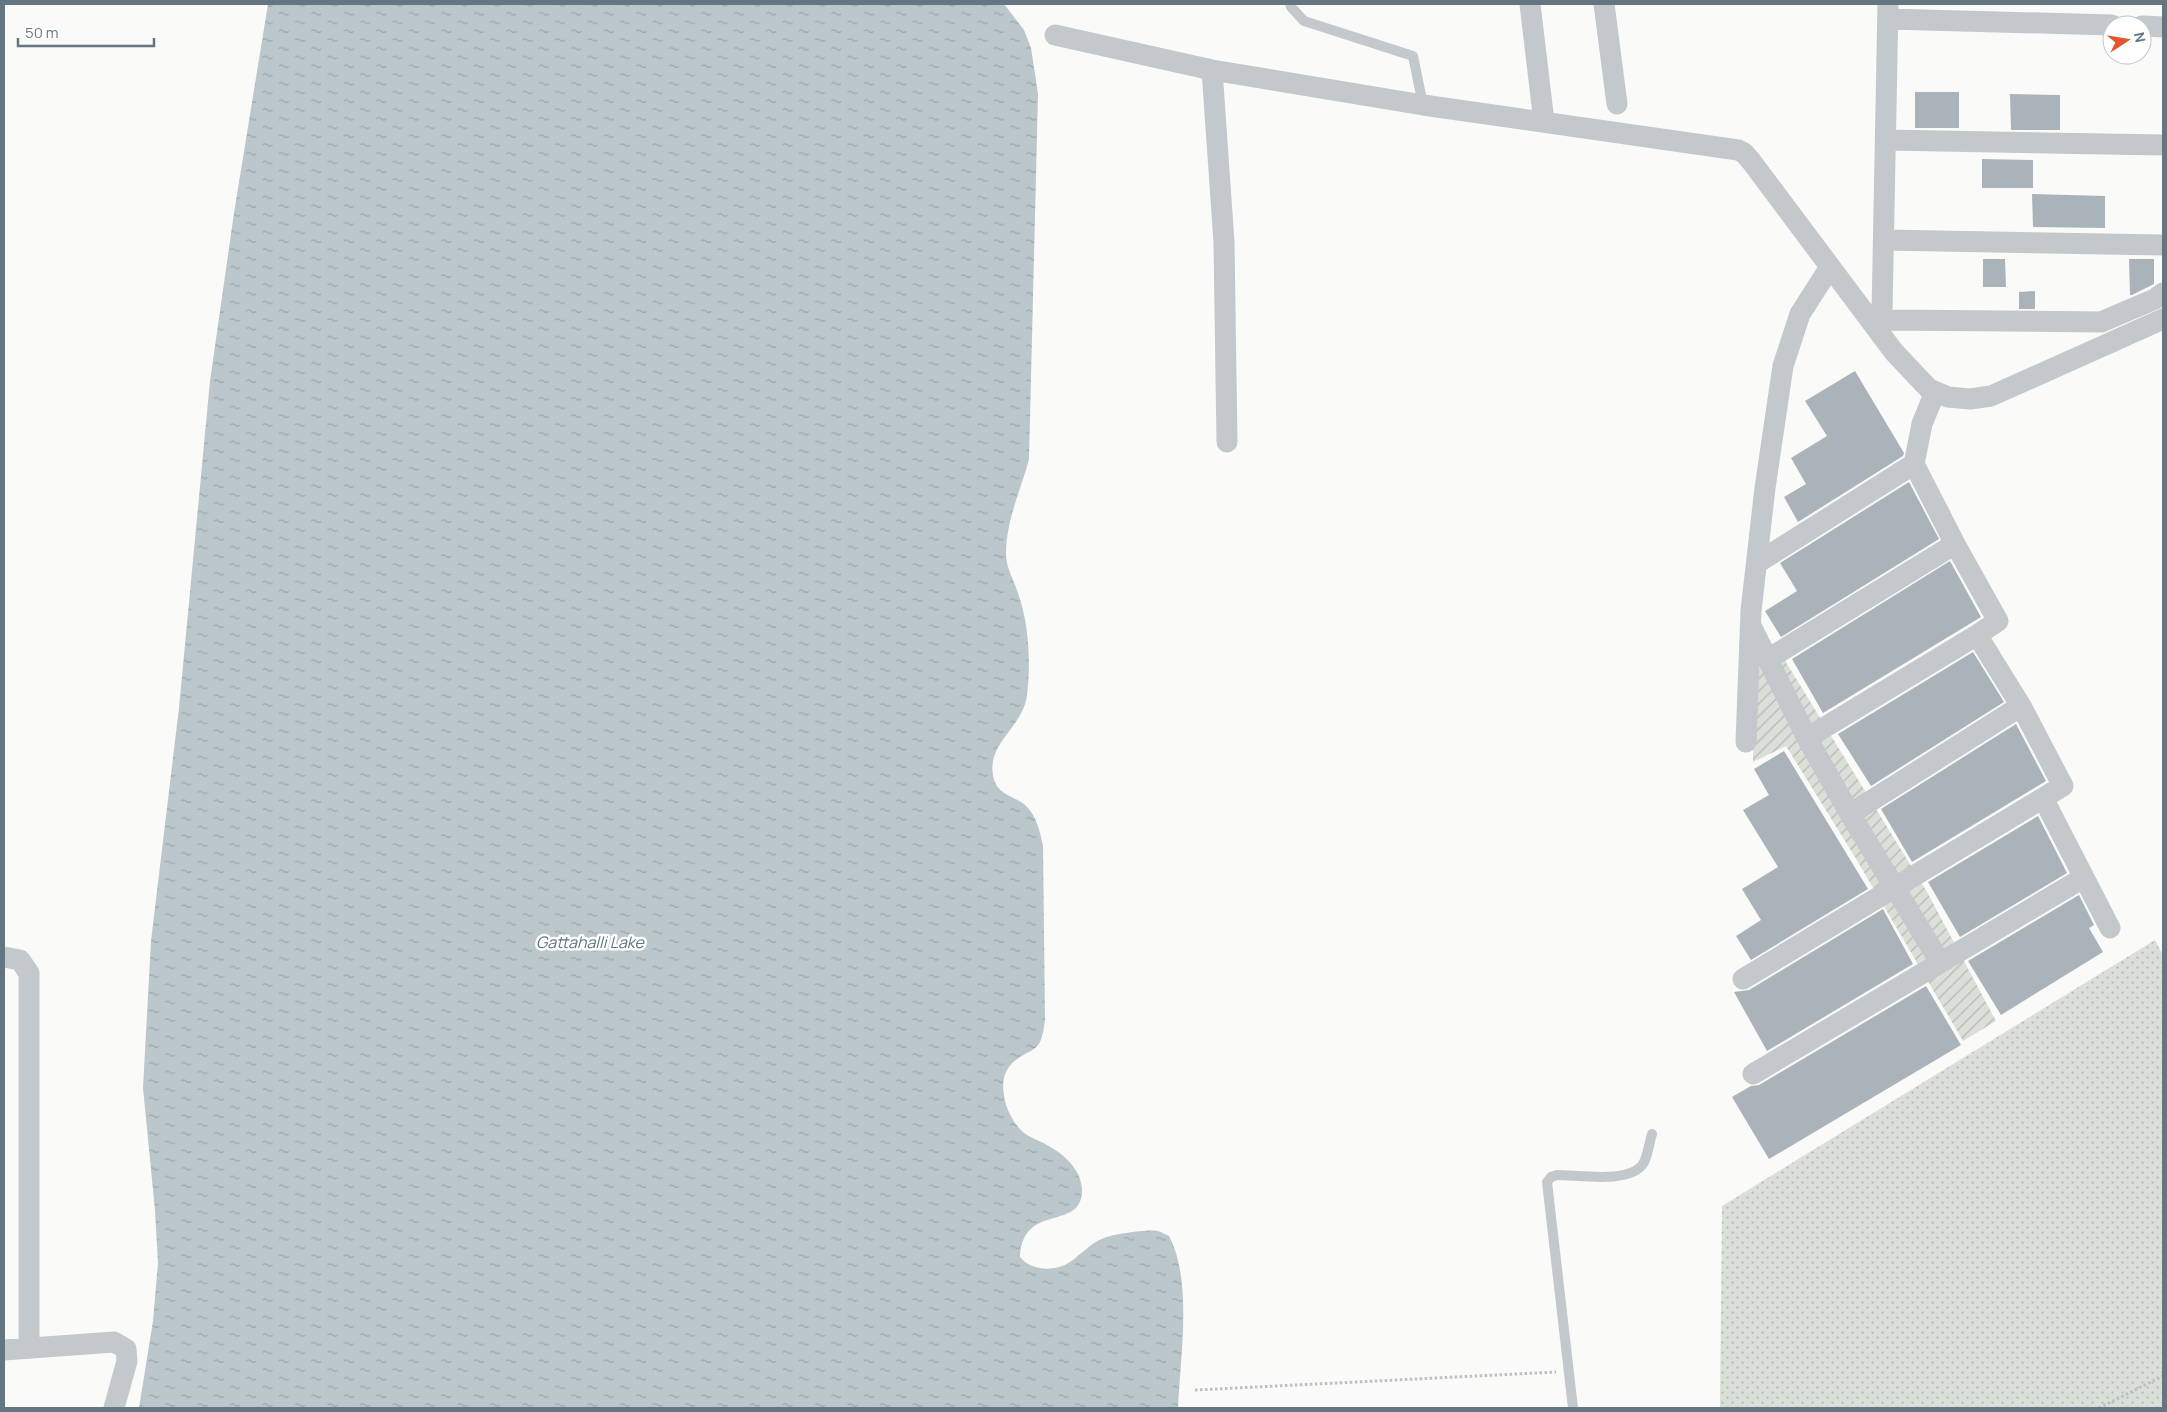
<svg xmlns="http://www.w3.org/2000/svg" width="2167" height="1412" viewBox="0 0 2167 1412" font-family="Manrope,sans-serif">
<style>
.grass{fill:url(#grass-dots)}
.garden{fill:url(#garden-furrows)}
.water{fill:url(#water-ripples)}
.building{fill:#aab3b9}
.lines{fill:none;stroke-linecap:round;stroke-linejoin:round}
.path{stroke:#bbbfc2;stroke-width:3;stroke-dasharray:2.5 2.5;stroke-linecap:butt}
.service{stroke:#c3c8cc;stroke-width:10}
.minor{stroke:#c3c8cc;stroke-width:21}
.labels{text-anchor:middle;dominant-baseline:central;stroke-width:5;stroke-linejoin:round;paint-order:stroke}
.water-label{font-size:16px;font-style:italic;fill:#60757c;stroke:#fff}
</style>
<defs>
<pattern id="grass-dots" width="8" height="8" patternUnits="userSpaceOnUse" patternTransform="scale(1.25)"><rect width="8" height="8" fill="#dadfd7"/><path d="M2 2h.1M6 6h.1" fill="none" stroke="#b4b9b4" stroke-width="1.8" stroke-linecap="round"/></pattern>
<pattern id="garden-furrows" width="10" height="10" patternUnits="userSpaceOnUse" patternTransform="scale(1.25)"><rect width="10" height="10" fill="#dadfd7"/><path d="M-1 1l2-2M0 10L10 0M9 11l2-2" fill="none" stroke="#b4b9b4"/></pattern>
<pattern id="water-ripples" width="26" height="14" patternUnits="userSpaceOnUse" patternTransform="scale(1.25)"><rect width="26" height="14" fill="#bbc7cb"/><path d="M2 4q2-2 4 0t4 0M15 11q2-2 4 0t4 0" fill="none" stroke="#9ca6aa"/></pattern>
</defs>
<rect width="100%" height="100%" fill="#fafaf8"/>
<path class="grass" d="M2155,940L2163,955V1408H1720L1722,1206Z"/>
<path class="garden" d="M1784,659L1927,892L1996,1021L1963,1041L1855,857L1786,746L1753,762L1754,670Z"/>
<path class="water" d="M268,4H1004L1024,30L1031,48L1038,94L1029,459C1021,490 1006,520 1006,554C1006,568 1014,580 1018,593C1029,624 1031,663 1027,695C1023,729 984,743 994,780C999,795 1014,796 1025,805C1037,816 1040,832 1043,846L1045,1020C1044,1027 1043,1036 1040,1042C1037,1048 1031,1051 1025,1054C1005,1065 1000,1078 1005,1101C1008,1113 1015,1125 1024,1133C1029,1137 1036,1139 1041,1142C1059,1150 1081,1167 1082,1189C1083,1233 1023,1201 1020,1257C1031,1271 1055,1272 1070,1262C1082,1254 1090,1243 1104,1238C1114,1234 1148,1229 1158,1231C1161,1232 1165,1234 1169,1236C1193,1281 1180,1358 1178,1408H139L153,1321L158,1263L155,1210L143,1088L151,941L179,708L210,381L234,213Z"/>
<path class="building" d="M1915,92H1959V128H1915Z
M2010,94L2060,95V130H2011Z
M1982,159L2033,160V188H1982Z
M2032,194L2105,196V228L2033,227Z
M1983,259H2005L2006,287H1983Z
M2129,259H2154V284L2132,295H2130Z
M2035,291V309H2019V292Z
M1855,371L1904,453L1903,456L1798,522L1784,497L1806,484L1791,458L1827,436L1805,401Z
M1909,482L1939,539L1781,637L1765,611L1797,591L1780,563Z
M1950,561L1981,617L1823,713L1792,659Z
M1973,652L2004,702L1871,786L1838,734Z
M2016,724L2046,781L1912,862L1881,809Z
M1784,751L1868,889L1751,960L1736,936L1761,920L1742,889L1778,867L1743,810L1769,795L1754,769Z
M2038,816L2067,873L1960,937L1928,882Z
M2079,895L2094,925L2089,928L2103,952L2001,1015L1968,961Z
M1883,909L1913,964L1767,1051L1734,992L1749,990Z
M1926,986L1961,1045L1769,1159L1732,1097L1751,1086L1759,1085Z"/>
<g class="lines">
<path class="path" d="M1195,1390L1556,1372
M2099,1408L2163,1376"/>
<path class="service" d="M1290,4L1291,7L1304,21L1413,56L1423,105
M1573,1408L1547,1182L1551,1177L1557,1175C1579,1175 1629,1184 1643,1164C1648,1156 1649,1143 1652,1134"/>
<path class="minor" d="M1530,4L1544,122
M1604,4L1617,104
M1888,4L1882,313L1887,320L2101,322L2155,299L2163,293
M1888,19L2112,25
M2142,26L2163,27
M1055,35L1212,70L1423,105L1738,150L1744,153L1751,161L1894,352L1929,389L1948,397L1970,399L1991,396L2163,319
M1212,70L1224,242L1227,442
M1886,140L2163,145
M1884,240L2163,245
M1914,464L1922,424L1935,392
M1757,563L1914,464L1955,544L1998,621L1977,635L2021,706L2063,786L2043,798L2110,928
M1752,628L1807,738L1850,814L1940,962
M1768,659L1955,544
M1807,738L1977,635
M1746,742L1751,611L1765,488L1783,366L1800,314L1830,267
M1850,814L2021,706
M4,957L20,960L29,973V1348
M1743,979L2043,798
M1753,1074L2083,878
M4,1350L114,1342L126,1349L127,1361L114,1408"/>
</g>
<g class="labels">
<g class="water-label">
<text x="590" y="942">Gattahalli Lake</text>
</g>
</g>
<rect width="2167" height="1412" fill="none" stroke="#657683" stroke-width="10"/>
<g transform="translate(2127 40) rotate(78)"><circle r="24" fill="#ffffff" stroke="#c1c8cd"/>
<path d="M0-4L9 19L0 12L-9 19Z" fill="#e4572e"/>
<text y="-8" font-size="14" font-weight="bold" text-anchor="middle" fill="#657683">N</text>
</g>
<path d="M18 38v8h136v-8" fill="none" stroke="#657683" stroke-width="2.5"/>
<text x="25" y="38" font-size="15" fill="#657683" stroke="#ffffff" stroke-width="4" paint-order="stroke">50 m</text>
</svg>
